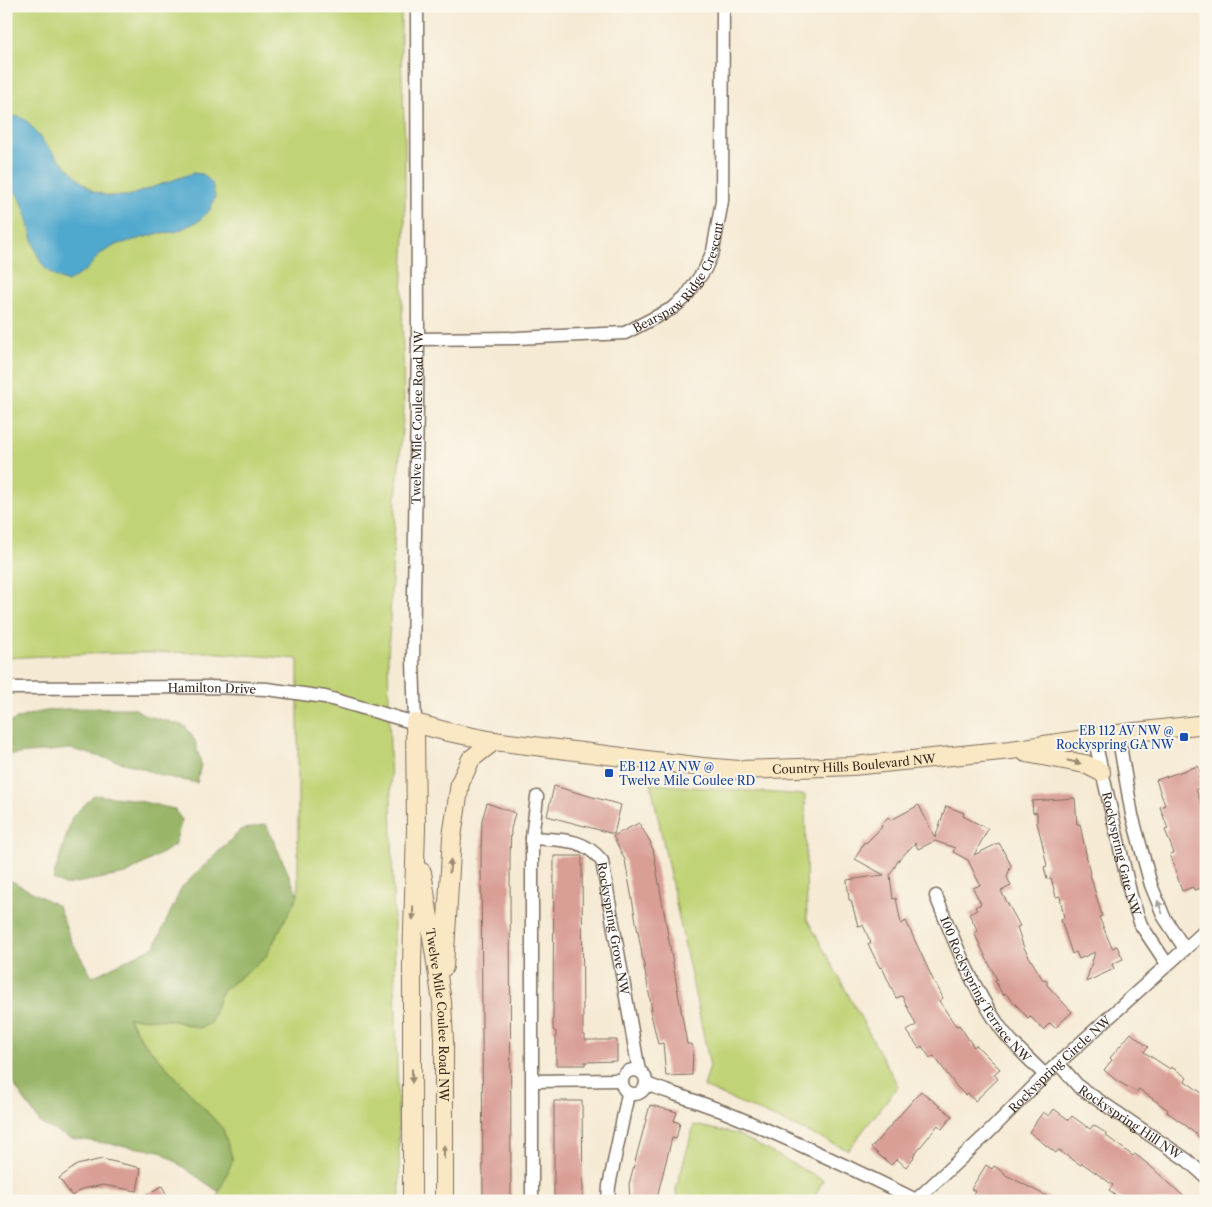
<svg xmlns="http://www.w3.org/2000/svg" width="1212" height="1207" viewBox="0 0 1212 1207" font-family="'Libre Caslon Text',serif">
<style>
.green{fill:#c0d376;stroke:#7e7e4a}
.forest{fill:#98b567;stroke:#6a7042}
.water{fill:#4fa8cd;stroke:#456976}
.building{fill:#d99f95}
.lines{fill:none;stroke-linecap:round;stroke-linejoin:round}
.minor-casing{stroke:#7c6d5e;stroke-width:15}
.secondary-casing{stroke:#7c6d5e;stroke-width:20}
.minor{stroke:#fff;stroke-width:12}
.secondary{stroke:#fae7c3;stroke-width:18}
.oneway{fill:#9a8870}
.oneway2{fill:#a79f9a}
.transit-dot{fill:#1a4fb4;stroke:#fbf7ec;stroke-width:2}
.labels{text-anchor:middle;dominant-baseline:central;stroke-width:4;stroke-linejoin:round;paint-order:stroke}
.street-label{font-size:12px;fill:#3b2a1e;stroke:#fbf7ec}
.transit-label{font-size:12px;fill:#164399;stroke:#fbf7ec;text-anchor:end}
</style>
<rect width="100%" height="100%" fill="#fbf7ec"/>
<filter id="ink" filterUnits="userSpaceOnUse"><feTurbulence type="fractalNoise" baseFrequency=".02" numOctaves="2"/><feDisplacementMap in="SourceGraphic" scale="10" xChannelSelector="R" yChannelSelector="G"/><feConvolveMatrix kernelMatrix="1 2 1 2 8 2 1 2 1" color-interpolation-filters="sRGB"/></filter>
<filter id="wash" filterUnits="userSpaceOnUse"><feTurbulence type="fractalNoise" baseFrequency=".0096" numOctaves="4" result="noise"/><feDisplacementMap in="SourceGraphic" scale="20" xChannelSelector="R" yChannelSelector="G"/><feGaussianBlur stdDeviation="1.12" result="paint"/><feColorMatrix in="noise" values="0 0 0 0 0 0 0 0 0 0 0 0 0 0 0 0 0 1.4 0 .05"/><feComposite in="paint" operator="in"/></filter>
<g filter="url(#wash)">
<rect width="100%" height="100%" fill="#f5ead4"/>
<path class="green" d="M6,6H401V55L405,141V234L402,297L404,408L396,499L388,658L400,1201H216L219,1192L142,1040L128,1017L170,1020L199,1028L210,1024L222,991L265,958L298,895V659L208,652L85,654L6,658Z
M651,784L805,795L807,919L898,1086L848,1150L704,1087L710,1066Z
M694,1125L737,1134L823,1180L813,1201H677L676,1189Z"/>
<path class="forest" d="M92,708H134L145,715L185,726L195,741L201,764L197,783L163,776L132,765L71,749L6,755V724C36,709 59,709 92,708Z
M94,795L130,799L174,809L182,820L174,846L126,874L64,885L53,879L72,817Z
M266,824L298,895L265,958L222,991L210,1024L199,1028L170,1020L128,1018L142,1040L223,1129L233,1160L219,1192L160,1151L70,1138L41,1124L6,1073V878L58,906L70,938L92,977L155,946L182,887L241,830Z"/>
<path class="water" d="M19,116L27,121L45,144L81,181L93,191L108,196H128L193,173L203,174L212,183L215,197L210,210L199,221L175,232L160,233L116,245L100,254L87,269L68,282C33,271 36,244 26,214C24,208 21,198 16,193C14,191 9,189 6,187V117Z"/>
<g id="blocks">
<path class="building" d="M1198,766L1202,776L1199,777L1203,787L1196,789L1206,817V887L1194,890L1193,887L1182,891L1170,854L1174,853L1165,830L1168,829L1160,807L1165,805L1156,780Z
M554,786L621,805L614,834L547,816Z
M1075,798L1077,824H1080L1090,874L1102,916L1099,917L1112,948L1117,946L1123,959L1112,964L1114,969L1086,982L1095,952L1079,959L1076,952L1072,954L1061,920L1064,918L1060,896L1056,897L1051,878L1047,879L1044,867L1047,866L1042,842L1037,823V812L1033,813L1032,801Z
M487,803L515,813L511,829L510,855L511,1201H484L483,1196L481,853L482,820Z
M919,805L935,838L946,806L964,813L963,816L988,829L974,855L999,843L1011,865L1007,877L1011,886L1001,891L1020,926L1017,927L1024,948L1043,980L1047,981V985L1072,1012L1055,1028L1050,1023L1043,1030L1030,1016L1028,1018L1005,993L1003,995L995,981L997,980L974,933L978,931L969,914L977,910L975,907L981,904L973,888L980,885L968,860L953,852L955,848L935,841L918,849L915,843L898,861L890,875L893,899L896,898L901,924L906,921L935,984H936L943,998L939,1001L956,1026L959,1025L974,1047L976,1045L1000,1069L994,1074L998,1079L975,1101L968,1093L965,1095L957,1087L934,1056L930,1058L922,1046L919,1048L907,1031L916,1025L902,996L896,998L882,967L880,968L868,944L871,943L863,925L858,926L851,900H849L847,880L884,875L855,859L864,842L866,843L882,827L881,825L888,817L891,820Z
M639,823L651,843L650,844L653,849L687,1044H691L693,1051L692,1075L666,1076L663,1043L658,1044L650,1010H652L625,860L613,836Z
M554,856H582L583,1035H585V1040H617V1061L585,1062V1065H556V1032L553,1030V1018Z
M1131,1033L1148,1047L1144,1052L1170,1069L1171,1067L1178,1071L1187,1078L1185,1081L1206,1096V1143L1184,1124L1167,1112L1168,1110L1139,1089L1137,1092L1117,1081L1104,1070L1112,1060L1110,1058Z
M921,1091L952,1116L942,1129L938,1125L913,1156L914,1157L906,1167L897,1159L891,1165L871,1148Z
M554,1101H582L583,1201H554Z
M650,1105L677,1112L674,1121L680,1123L676,1139L672,1138L659,1189L657,1201H630L629,1184Z
M1054,1109L1069,1120L1072,1116L1090,1129L1093,1125L1106,1133L1105,1135L1133,1156L1135,1154L1149,1165L1189,1201H1123L1109,1190L1113,1185L1082,1163L1081,1165L1058,1150L1056,1153L1029,1132L1043,1112L1049,1116Z
M102,1159L141,1168L137,1191L103,1185L82,1189L72,1196L59,1178L77,1165Z
M986,1165L992,1169L994,1166L1005,1173L1004,1174L1056,1201H969L975,1191L971,1189Z
M162,1186L170,1201H134Z"/>
</g>
</g>
<g filter="url(#ink)">
<use href="#blocks" fill-opacity="0" stroke="#7c6d5e" stroke-width="1"/>
<g class="lines">
<g class="minor-casing">
<g id="minor">
<path id="s1" d="M418,339L517,338L625,333L673,308L685,298L705,269L713,251L722,201L723,6"/>
<path id="s2" d="M6,688L209,687L267,689L325,697L415,723L413,660L418,339L417,6"/>
<path d="M1118,734L1132,815L1151,885L1164,917L1185,949"/>
<path id="s3" d="M1094,737L1131,896L1141,925L1167,964"/>
<path id="s4" d="M532,838C560,840 583,837 602,861L639,1071"/>
<path id="s5" d="M936,896C954,941 972,987 1000,1027C1012,1044 1030,1060 1045,1075"/>
<path id="s6" d="M1058,1063L1079,1087L1187,1160L1206,1177"/>
<circle cx="634" cy="1082" r="12"/>
<path d="M533,1081L621,1080"/>
<path d="M646,1084C671,1093 697,1101 722,1111C789,1138 853,1169 918,1201"/>
<path d="M532,1201V838L537,797"/>
<path d="M608,1201L609,1186L628,1094"/>
<path id="s7" d="M915,1201L988,1133L1045,1075L1206,930"/>
</g>
</g>
<g class="secondary-casing">
<g id="secondary">
<path d="M1026,753L1085,764L1101,772"/>
<path id="s8" d="M422,872L442,1002L444,1039V1201"/>
<path d="M444,967L452,837L460,783L471,759L494,741"/>
<path id="s9" d="M412,1201V962L416,829L415,723L448,732L494,741L703,767L739,770L853,766L1011,750L1118,734L1206,724"/>
</g>
</g>
<use href="#minor" class="minor"/>
<use href="#secondary" class="secondary"/>
</g>
<defs><path id="oneway-solid" d="M-6-.8H1V-3.2L6.5 0L1 3.2V.8H-6Z" transform="scale(1.25)"/></defs>
<g class="oneway">
<use href="#oneway-solid" transform="translate(1074 762) rotate(13)"/>
<use href="#oneway-solid" transform="translate(450 866) rotate(-85)"/>
<use href="#oneway-solid" transform="translate(413 913) rotate(91)"/>
<use href="#oneway-solid" transform="translate(412 1076) rotate(90)"/>
<use href="#oneway-solid" transform="translate(444 1152) rotate(-90)"/>
</g>
<use class="oneway2" href="#oneway-solid" transform="translate(1160 907) rotate(-111)"/>
</g>
<g class="transit-dot">
<rect x="1179" y="732" width="10" height="10" rx="2.5"/>
<rect x="604" y="768" width="10" height="10" rx="2.5"/>
</g>
<g class="labels">
<g class="street-label">
<text stroke="none"><textPath href="#s1" startOffset="289">Bearspaw Ridge Crescent</textPath></text>
<text stroke="none"><textPath href="#s2" startOffset="719">Twelve Mile Coulee Road NW</textPath></text>
<text stroke="none"><textPath href="#s2" startOffset="206">Hamilton Drive</textPath></text>
<text stroke="none"><textPath href="#s9" startOffset="921">Country Hills Boulevard NW</textPath></text>
<text stroke="none"><textPath href="#s3" startOffset="120">Rockyspring Gate NW</textPath></text>
<text stroke="none"><textPath href="#s4" startOffset="145">Rockyspring Grove NW</textPath></text>
<text stroke="none"><textPath href="#s5" startOffset="106">100 Rockyspring Terrace NW</textPath></text>
<text stroke="none"><textPath href="#s8" startOffset="144">Twelve Mile Coulee Road NW</textPath></text>
<text stroke="none"><textPath href="#s7" startOffset="199">Rockyspring Circle NW</textPath></text>
<text stroke="none"><textPath href="#s6" startOffset="94">Rockyspring Hill NW</textPath></text>
</g>
<g class="transit-label">
<text x="1174" y="730">EB 112 AV NW @<tspan x="1174" dy="14">Rockyspring GA NW</tspan></text>
<text x="619" y="766" text-anchor="start">EB 112 AV NW @<tspan x="619" dy="14">Twelve Mile Coulee RD</tspan></text>
</g>
</g>
<rect width="1212" height="1207" fill="none" stroke="#fbf7ec" stroke-width="25"/>
</svg>
